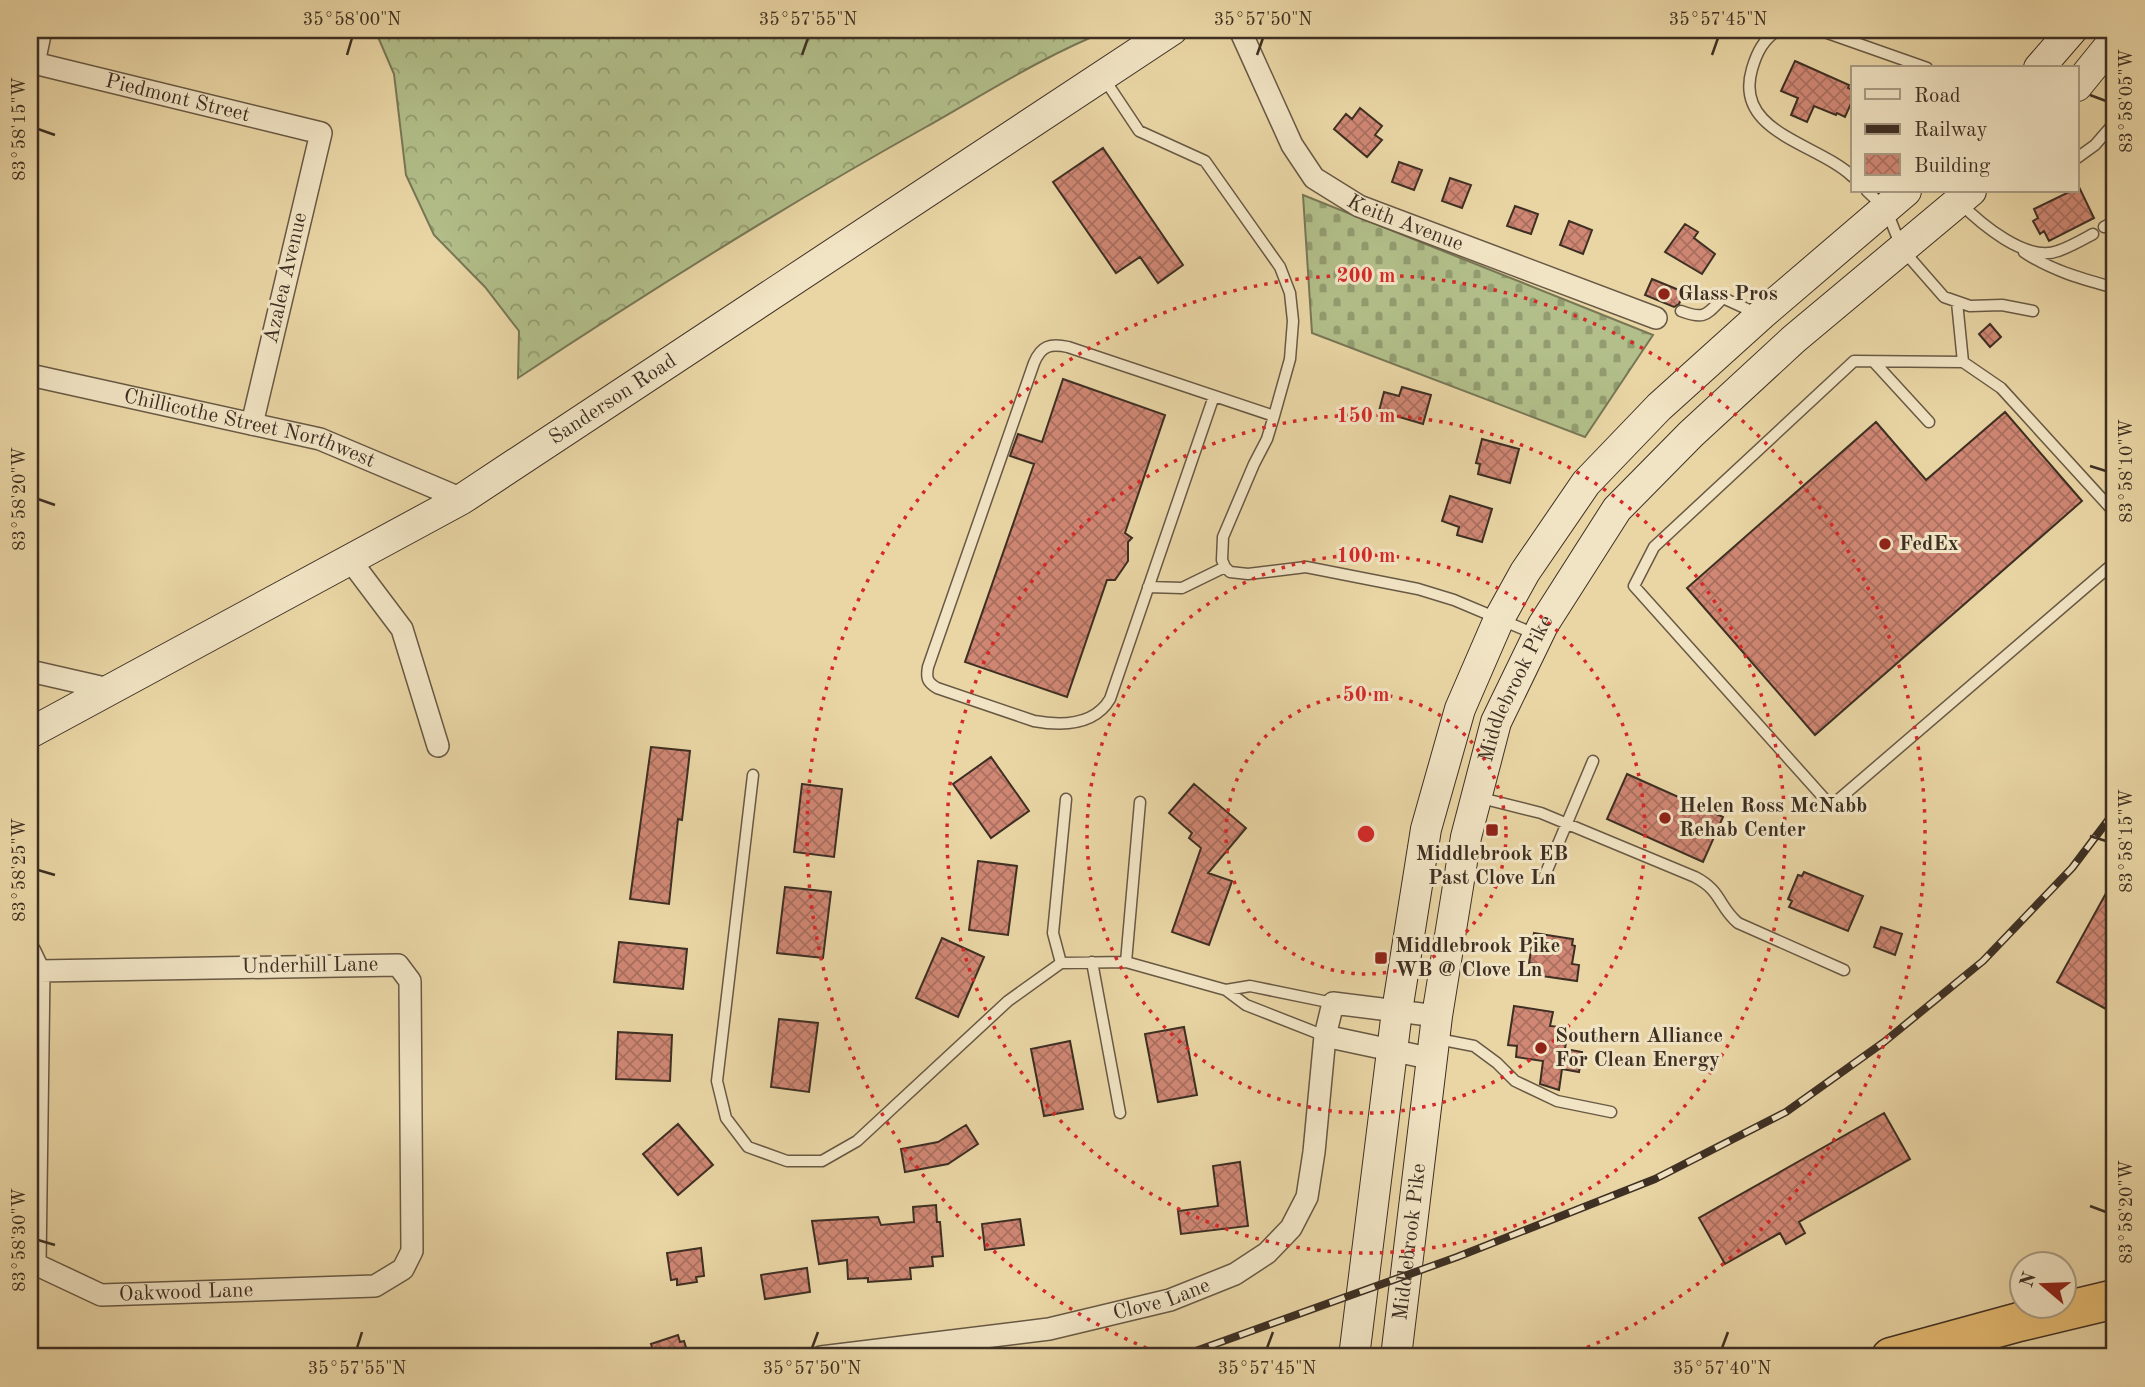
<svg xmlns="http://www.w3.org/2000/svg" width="2145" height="1387" viewBox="0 0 2145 1387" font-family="'Old Standard TT',serif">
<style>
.forest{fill:url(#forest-crowns);stroke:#787756;stroke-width:2}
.cemetery{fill:url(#cemetery-stones);stroke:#787756;stroke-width:2}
.building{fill:url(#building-cross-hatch);stroke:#3d2f23;stroke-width:2}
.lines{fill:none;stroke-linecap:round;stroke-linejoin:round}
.lane-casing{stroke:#685944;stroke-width:13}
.street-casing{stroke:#685944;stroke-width:24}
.secondary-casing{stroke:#3d2f23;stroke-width:32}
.highway-casing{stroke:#3d2f23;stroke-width:41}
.lane{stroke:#f1e4c4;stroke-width:10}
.street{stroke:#f1e4c4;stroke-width:21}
.secondary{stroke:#f1e4c4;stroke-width:30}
.highway{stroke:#e5bb72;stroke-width:38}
.rail-casing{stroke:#3d2f23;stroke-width:8}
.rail{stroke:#f1e4c4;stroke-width:5;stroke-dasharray:16;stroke-linecap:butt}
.ticks{fill:none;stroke:#3d2f23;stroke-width:2.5}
.ring{fill:none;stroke:#d62828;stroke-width:3.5;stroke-dasharray:3.5 7}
.poi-dot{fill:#8f2418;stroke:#f1e4c4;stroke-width:2.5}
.labels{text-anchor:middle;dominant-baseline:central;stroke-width:6;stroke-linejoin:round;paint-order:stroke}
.street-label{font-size:21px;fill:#3d2f23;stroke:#f1e4c4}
.poi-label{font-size:21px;font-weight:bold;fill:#3d2f23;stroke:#f1e4c4;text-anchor:start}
.centre{fill:#d62828;stroke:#f1e4c4;stroke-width:3.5}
.ring-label{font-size:21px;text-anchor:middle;font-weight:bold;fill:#d62828;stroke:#f1e4c4;stroke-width:6;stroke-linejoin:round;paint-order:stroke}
.neatline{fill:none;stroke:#3d2f23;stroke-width:2.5}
.ticks-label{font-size:18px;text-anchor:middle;fill:#3d2f23}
</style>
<defs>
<pattern id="forest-crowns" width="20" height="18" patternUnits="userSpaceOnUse" patternTransform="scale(1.75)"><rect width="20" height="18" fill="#b2bf8a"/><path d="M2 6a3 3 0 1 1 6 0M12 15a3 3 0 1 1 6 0" fill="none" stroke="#929c70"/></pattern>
<pattern id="cemetery-stones" width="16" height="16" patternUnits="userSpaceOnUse" patternTransform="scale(1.75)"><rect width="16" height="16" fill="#b2bf8a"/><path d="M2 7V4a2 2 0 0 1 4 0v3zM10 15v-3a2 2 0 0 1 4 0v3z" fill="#929c70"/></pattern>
<pattern id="building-cross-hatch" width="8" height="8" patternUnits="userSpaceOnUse" patternTransform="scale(1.75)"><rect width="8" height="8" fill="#d08774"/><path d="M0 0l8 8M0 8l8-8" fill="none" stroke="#aa6f5f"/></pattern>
</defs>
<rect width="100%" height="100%" fill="#ead6a5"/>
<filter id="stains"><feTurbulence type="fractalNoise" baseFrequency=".00286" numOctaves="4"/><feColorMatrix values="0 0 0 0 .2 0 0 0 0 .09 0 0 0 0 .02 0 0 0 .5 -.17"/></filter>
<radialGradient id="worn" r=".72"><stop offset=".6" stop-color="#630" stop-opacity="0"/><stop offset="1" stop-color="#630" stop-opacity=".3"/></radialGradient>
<path class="forest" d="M375,30H1109C1045,55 986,93 926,127C786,205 651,290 518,378L519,331L485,287L434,235L406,175L394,74Z"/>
<path class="cemetery" d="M1303,195L1653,335L1585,437L1312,333Z"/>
<path class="building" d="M1795,61L1849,85L1848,88L1853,90V99L1845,117L1837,113L1836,115L1814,106L1807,122L1791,115L1798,98L1781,91Z
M1360,108L1382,126L1375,135L1382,140L1367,157L1334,129L1346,114L1352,119Z
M1103,148L1183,265L1158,283L1140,257L1116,273L1053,182Z
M1399,162L1422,170L1414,190L1392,182Z
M1450,178L1471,185L1462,208L1442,201Z
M2079,187L2094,218L2049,241L2044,231L2040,234L2033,221L2038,218L2034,209L2071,191H2077Z
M1515,206L1538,214L1531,234L1507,226Z
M1569,221L1592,230L1583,254L1560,245Z
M1685,224L1698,232L1694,238L1715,254L1702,274L1665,252Z
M1652,279L1684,292L1679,304L1674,307L1645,295Z
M1990,324L2001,337L1990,347L1979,334Z
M1063,379L1165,415L1125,533L1132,538L1128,542V561L1115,580H1107L1067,697L965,662L1034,464L1010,456L1018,434L1042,442Z
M1402,387L1431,395L1423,424L1379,411L1384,392L1399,396Z
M2005,412L2082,501L1815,735L1687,588L1876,422L1926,480Z
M1482,439L1519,449L1510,483L1478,474L1480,464L1476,463Z
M1450,496L1492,509L1482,542L1457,535L1459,527L1442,521Z
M651,747L690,751L682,820L678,819L669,904L630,899Z
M991,757L1029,811L991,838L953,784Z
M1627,774L1723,817L1703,862L1607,819Z
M802,784L842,789L834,857L794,852Z
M1194,784L1246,828L1208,873L1232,881L1209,945L1172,932L1201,848L1189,838L1192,833L1169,813Z
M978,861L1017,866L1008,935L969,930Z
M1804,872L1863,896L1848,931L1789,907L1792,901L1788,899L1798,875L1802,876Z
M2115,877V1014L2057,982Z
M785,887L831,892L823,958L777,953Z
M1881,927L1902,934L1895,955L1874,947Z
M1534,933L1573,939L1572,945L1575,946L1572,964L1579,965L1577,981L1535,975L1537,964L1529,963Z
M942,938L984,957L958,1017L916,998Z
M619,942L687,949L683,989L614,982Z
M1514,1006L1553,1012L1550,1026L1568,1028L1565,1049L1582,1052L1579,1072L1562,1069L1559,1090L1540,1084L1543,1061L1516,1057L1517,1046L1508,1045Z
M779,1019L818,1023L809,1092L771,1087Z
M1184,1027L1197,1095L1158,1102L1145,1034Z
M618,1032L672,1035L670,1081L616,1079Z
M1070,1041L1083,1109L1044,1116L1031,1049Z
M1884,1113L1910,1159L1799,1222L1805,1233L1786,1244L1780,1233L1725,1264L1699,1218Z
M678,1124L713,1165L678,1195L643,1154Z
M966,1125L978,1144L948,1164L905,1172L901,1149L938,1142Z
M1240,1162L1248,1226L1181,1234L1178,1211L1218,1206L1213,1166Z
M936,1205L937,1222H940L943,1256L932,1257L933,1266L910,1268L911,1279L868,1282V1278L848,1279L847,1260L819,1264L812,1221L878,1217L881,1225L914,1222L913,1207Z
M1020,1219L1024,1245L985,1250L982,1224Z
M701,1248L704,1276L696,1277L697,1282L677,1285V1279L671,1280L667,1253Z
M807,1268L810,1292L765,1299L761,1275Z
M678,1335L680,1342L684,1341L689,1357H643V1354L653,1351L651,1344Z"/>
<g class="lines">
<g class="lane-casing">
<path id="lane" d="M1778,30C1763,40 1757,52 1752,69C1733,133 1818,143 1853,177
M1819,30L1927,68
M1103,77L1139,131L1205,161L1280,267L1290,293L1293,321L1290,359L1274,416
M2077,158L2095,145L2115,122
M1867,191L1886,209L1902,249L1944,297L1970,306L2002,305L2033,311
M1959,202C1980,223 2026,263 2058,251C2070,247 2082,240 2093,234
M2104,227L2115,221
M2024,252C2052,271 2083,279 2115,288
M1957,302L1963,362
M1681,311C1705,320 1706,315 1723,298L1758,314
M1874,362L1929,422
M1214,396L1110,699C1094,726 1062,726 1034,721L937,688C927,682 926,678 928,667L1034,363C1041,346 1050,343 1068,347L1274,416L1267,439L1254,464L1223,537L1222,560L1225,567L1230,572L1248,574L1306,567L1418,589L1454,600L1535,634
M2115,513L2001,388L1963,362L1854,361L1654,547L1634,586L1831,806L2115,562
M1148,587L1182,588L1225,567
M753,775L717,1081L726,1118L748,1147L787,1161H822L857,1141L1008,1001L1061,963L1053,933L1066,799
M1477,797L1541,813L1695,877C1722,891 1718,906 1738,923L1844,970
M1545,875L1593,761
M1092,962L1120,1113
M1126,962L1140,802
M1061,963L1126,962L1226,990L1246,1005L1325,1036
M1226,990L1250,986L1333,1003
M1438,1039L1474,1046L1497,1063L1515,1081L1557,1101L1611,1112"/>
</g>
<g class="street-casing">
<g id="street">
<path id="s1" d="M1240,30L1292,145L1314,178L1359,206L1656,318"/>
<path id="s2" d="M30,62L321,133L252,424"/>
<path d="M34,63L41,30"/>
<path id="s3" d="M30,375L320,439L462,499"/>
<path d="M350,560L402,629L438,746"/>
<path d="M30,671L109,689"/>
<path id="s4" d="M30,952L39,971L35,1264L101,1295L375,1286L403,1269L412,1251L410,981L398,965L39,971"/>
<path d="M1325,1036L1433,1059"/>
<path id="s5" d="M821,1357L1049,1329L1170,1300L1235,1274L1267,1253L1291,1228L1307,1197L1314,1152L1325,1036L1333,1003L1437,1016"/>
</g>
</g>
<g class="secondary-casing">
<g id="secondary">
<path d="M2039,68L2072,30"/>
<path d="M2077,86L2115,39"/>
<path id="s6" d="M30,733L462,499L1172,30"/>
<path d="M1354,1357L1397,1011L1426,829L1460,709L1499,619L1525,572L1586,483L1659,407L1761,315L1906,191"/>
<path id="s7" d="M1396,1357L1437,1016L1466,837L1496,722L1543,625L1617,509L1691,434L1794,339L1971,191"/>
</g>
</g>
<g class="highway-casing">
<path id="highway" d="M1891,1357L2019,1322L2115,1299"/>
</g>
<use href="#lane" class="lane"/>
<use href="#street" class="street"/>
<use href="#secondary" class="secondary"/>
<use href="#highway" class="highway"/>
<g class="rail-casing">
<path id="rail" d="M1179,1357L1457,1257L1655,1179L1786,1112L1884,1042L1983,961L2072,868L2115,811"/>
</g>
<use href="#rail" class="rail"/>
</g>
<path class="ticks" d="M347,55L352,38M802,55L808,38M1257,55L1263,38M1712,55L1718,38M2090,95L2106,101M38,129L55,135M2090,466L2106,471M38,499L55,505M2090,836L2106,841M38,870L55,875M2090,1206L2106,1212M38,1240L55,1245M357,1348L362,1332M812,1348L818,1332M1267,1348L1273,1332M1722,1348L1728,1332"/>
<g class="ring">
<circle cx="1366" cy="834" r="140"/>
<circle cx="1366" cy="834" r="279"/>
<circle cx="1366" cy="834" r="419"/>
<path d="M1166 1356A559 559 0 1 1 1566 1356"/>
</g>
<g class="poi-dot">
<circle cx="1664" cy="294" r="7"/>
<circle cx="1885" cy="544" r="7"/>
<circle cx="1665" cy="818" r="7"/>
<rect x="1485" y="823" width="14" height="14" rx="3.5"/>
<rect x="1374" y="951" width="14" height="14" rx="3.5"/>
<circle cx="1541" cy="1048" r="7"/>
</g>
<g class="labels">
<g class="street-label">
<text stroke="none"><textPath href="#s2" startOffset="152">Piedmont Street</textPath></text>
<text stroke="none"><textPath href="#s1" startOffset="268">Keith Avenue</textPath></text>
<text transform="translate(286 278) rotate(-77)">Azalea Avenue</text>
<text stroke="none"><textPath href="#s6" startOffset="672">Sanderson Road</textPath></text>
<text stroke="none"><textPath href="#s3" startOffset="226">Chillicothe Street Northwest</textPath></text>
<text stroke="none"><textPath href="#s7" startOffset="682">Middlebrook Pike</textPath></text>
<text transform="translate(310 966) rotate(-1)">Underhill Lane</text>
<text stroke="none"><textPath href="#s7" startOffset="116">Middlebrook Pike</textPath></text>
<text stroke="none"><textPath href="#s4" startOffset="472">Oakwood Lane</textPath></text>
<text stroke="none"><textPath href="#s5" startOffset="346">Clove Lane</textPath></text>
</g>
<g class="poi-label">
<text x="1678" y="294">Glass Pros</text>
<text x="1899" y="544">FedEx</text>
<text x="1679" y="806">Helen Ross McNabb<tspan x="1679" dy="24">Rehab Center</tspan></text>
<text x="1492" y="854" text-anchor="middle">Middlebrook EB<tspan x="1492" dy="24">Past Clove Ln</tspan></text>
<text x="1395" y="946">Middlebrook Pike<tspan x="1395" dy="24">WB @ Clove Ln</tspan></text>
<text x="1555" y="1036">Southern Alliance<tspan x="1555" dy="24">For Clean Energy</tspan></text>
</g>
</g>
<circle cx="1366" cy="834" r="10" class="centre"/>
<g class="ring-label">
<text x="1366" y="282">200 m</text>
<text x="1366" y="422">150 m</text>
<text x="1366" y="562">100 m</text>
<text x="1366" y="701">50 m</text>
</g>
<rect width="2145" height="1387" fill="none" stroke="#ead6a5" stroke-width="77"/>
<rect x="1851" y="66" width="228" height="126" fill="#f1e4c4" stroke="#a99c84" stroke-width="2"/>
<rect x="1865" y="89" width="35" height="10" fill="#f1e4c4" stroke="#a99c84" stroke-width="2"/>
<text x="1914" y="102" font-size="21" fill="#3d2f23">Road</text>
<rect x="1865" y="124" width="35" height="10" fill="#3d2f23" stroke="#a99c84" stroke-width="2"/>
<text x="1914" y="136" font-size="21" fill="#3d2f23">Railway</text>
<rect x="1865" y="154" width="35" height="21" fill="url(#building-cross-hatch)" stroke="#a99c84" stroke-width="2"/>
<text x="1914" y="172" font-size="21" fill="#3d2f23">Building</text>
<g transform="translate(2043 1285) rotate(289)"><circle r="33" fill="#f1e4c4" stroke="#a99c84" stroke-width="2"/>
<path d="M0-5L12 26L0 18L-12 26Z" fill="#8f2418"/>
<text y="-10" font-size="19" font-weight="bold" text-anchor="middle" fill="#3d2f23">N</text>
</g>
<rect x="38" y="38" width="2068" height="1310" class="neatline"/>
<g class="ticks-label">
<text x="352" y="25">35°58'00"N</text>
<text x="808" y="25">35°57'55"N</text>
<text x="1263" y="25">35°57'50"N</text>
<text x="1718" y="25">35°57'45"N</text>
<text transform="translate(2126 101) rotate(-90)" y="6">83°58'05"W</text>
<text transform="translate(19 129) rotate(-90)" y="6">83°58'15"W</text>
<text transform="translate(2126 471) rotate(-90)" y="6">83°58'10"W</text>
<text transform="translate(19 499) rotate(-90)" y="6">83°58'20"W</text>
<text transform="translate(2126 841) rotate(-90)" y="6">83°58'15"W</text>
<text transform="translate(19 870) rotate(-90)" y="6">83°58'25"W</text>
<text transform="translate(2126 1212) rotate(-90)" y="6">83°58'20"W</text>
<text transform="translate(19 1240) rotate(-90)" y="6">83°58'30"W</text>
<text x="357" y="1374">35°57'55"N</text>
<text x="812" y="1374">35°57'50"N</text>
<text x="1267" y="1374">35°57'45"N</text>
<text x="1722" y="1374">35°57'40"N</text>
</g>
<rect width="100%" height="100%" filter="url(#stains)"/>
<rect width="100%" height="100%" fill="url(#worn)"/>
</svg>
